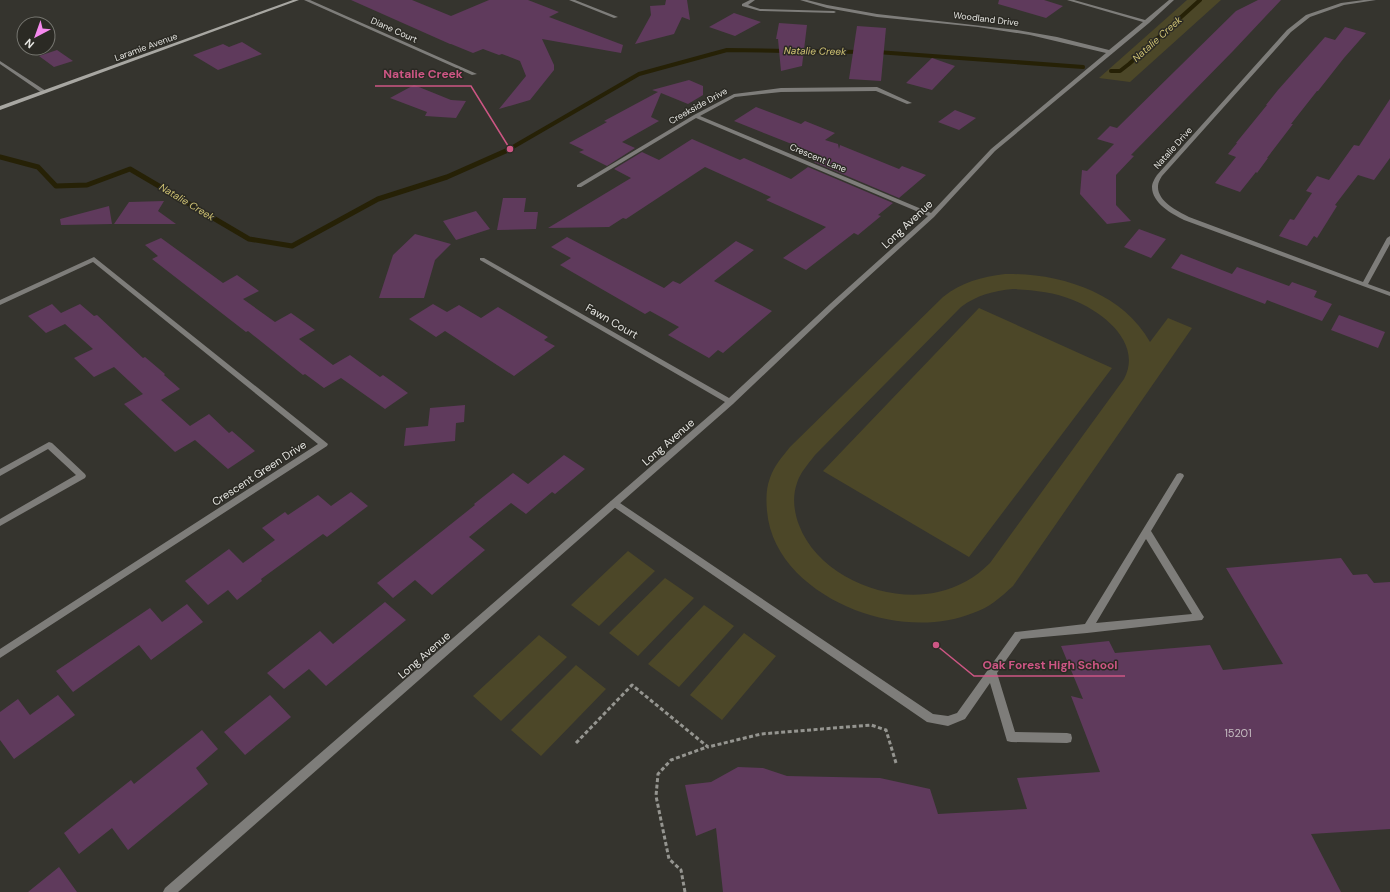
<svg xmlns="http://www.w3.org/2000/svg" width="1390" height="892" viewBox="0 0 1390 892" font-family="'DM Sans',sans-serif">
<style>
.green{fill:#4c4728;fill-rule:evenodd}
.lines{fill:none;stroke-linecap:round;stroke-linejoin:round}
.stream-far1{stroke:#262106;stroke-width:4}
.stream{stroke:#262106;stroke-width:5}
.building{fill:#5f3a5c}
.path{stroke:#959590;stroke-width:3;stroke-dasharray:4 2.5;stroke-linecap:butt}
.lane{fill:#7e7d7a;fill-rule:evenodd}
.street{fill:#7e7d7a;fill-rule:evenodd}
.secondary{fill:#a8a7a2;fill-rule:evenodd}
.labels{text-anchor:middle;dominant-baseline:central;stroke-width:3;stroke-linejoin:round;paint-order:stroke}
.far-street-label{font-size:9px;fill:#e7e7e3;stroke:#2b2a24}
.far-water-label{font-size:10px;font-style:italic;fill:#d1c474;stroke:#2b2a24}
.street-label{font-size:11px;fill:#e7e7e3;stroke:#2b2a24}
.near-number-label{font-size:11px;fill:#c5bcc1}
.leader{fill:none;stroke:#cd5684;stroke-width:1.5}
.callout-dot{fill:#cd5684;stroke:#2b2a24;stroke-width:1.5}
.callout-label{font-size:12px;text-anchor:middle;font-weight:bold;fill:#cd5684;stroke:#2b2a24;stroke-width:3;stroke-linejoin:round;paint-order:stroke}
</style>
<rect width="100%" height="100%" fill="#35342e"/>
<path class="green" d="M1187,0H1221L1130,82L1099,78Z
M1005,274C1059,273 1122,292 1150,342L1168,318L1192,328L1013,586C1001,597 989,608 973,613C936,628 892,624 855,610C812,593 771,559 767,511C766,500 766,488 770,478C774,466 782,457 790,447L943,297C962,282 981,277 1005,274ZM1013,289C1034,290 1054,292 1073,300C1103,312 1143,343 1124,379L990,563C975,578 959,587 938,592C887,604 818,576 799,525C794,512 792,497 797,483C800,473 808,464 815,455L961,307C977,295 993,291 1013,289Z
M979,308L1112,368L969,557L823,471Z
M628,551L655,571L599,626L571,605Z
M665,578L694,598L638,656L609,633Z
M704,605L734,626L679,687L648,664Z
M744,633L776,656L722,720L690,695Z
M539,635L567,657L501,721L473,696Z
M576,665L606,689L541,756L511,730Z"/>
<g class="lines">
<path class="stream-far1" d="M797,51L861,52
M877,52L1083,67
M1111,71H1120L1129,64L1200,0
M506,151L639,74L727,50L787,51"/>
<path class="stream" d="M0,157L38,167L56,186L87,185L130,169L249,239L292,246L378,199L447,177L508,150"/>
</g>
<path class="building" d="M351,0H412L451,16L489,0H528L559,12L549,17L623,45L621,53L542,39L554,65V70L530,100L499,109L526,76L520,61L502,54L499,55L483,49L473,53L451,44H450Z
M666,0H687L690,20L682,17L674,34L635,44L651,15L650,6L665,5Z
M999,0H1044L1063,6L1046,18L998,4Z
M1258,0H1281L1233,51L1131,155L1134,156L1116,175V205L1131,221L1107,224L1080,194L1082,170L1087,171L1114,144L1097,139L1110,126L1117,128L1236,11Z
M734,13L761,22L735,36L709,27Z
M779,23L807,25L802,66L781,71L778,39H776Z
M857,26L886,28L881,81L849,79Z
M1345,27L1366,33L1344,58L1318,91H1317L1291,124H1293L1267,158H1268L1257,173L1256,172L1240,192L1215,183L1236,157L1228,154L1237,143H1236L1267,105H1266L1278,90L1325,37L1335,40Z
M242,42L262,54L218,70L193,55L223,44L229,47Z
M57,50L73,61L54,67L39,56Z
M932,58L955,66L932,90L906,83Z
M689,80L703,86V95L688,104L661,93L651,117L659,121L622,142L635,148L607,166L579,152L584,150L569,143L607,122L604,121L658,92L652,90Z
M414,85L451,100L466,101L456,118L425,116L427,112L390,98Z
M1390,99V158L1374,180L1358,175L1335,205L1337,206L1317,238L1314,236L1307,246L1279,236L1290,219L1294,220L1312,193L1306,191L1317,176L1329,180L1354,145L1359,146Z
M756,107L801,124L805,121L835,133L825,140L838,144L839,149L840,145L899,169L902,166L926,175L899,198L814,162L822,156L734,121Z
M955,110L976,118L959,130L938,122Z
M692,139L740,160L744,158L791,179L808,167L893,203L878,215L881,216L858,235L854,233L806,270L783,258L826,227L766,200L771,197L705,167L626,219L623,218L609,227L548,228L631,178L614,169L642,152L659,160Z
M503,198H526L524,212H538L536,229L497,230Z
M164,201L158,211L176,224H114L129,202Z
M109,206L112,224L61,225L60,219Z
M476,211L490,229L456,240L443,221Z
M1139,229L1166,239L1151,258L1124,247Z
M415,234L451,244L435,260L424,298H379L393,255Z
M567,237L664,288L673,281L680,284L736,241L754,250L714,281L772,311L723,353L718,350L709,358L668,335L679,327L650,311L645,314L560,265L571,258L551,247Z
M161,238L223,283L237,275L259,291L243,299L275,322L291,313L315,330L299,339L333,365L350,355L380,377L383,375L408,393L385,409L341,378L324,388L305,374L303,375L248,331L246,332L152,259L158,256L145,245Z
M1181,254L1232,274L1237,267L1289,286L1292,282L1317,291L1314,297L1332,304L1322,321L1267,300L1265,304L1171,268Z
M52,304L61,313L80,304L94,316L97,315L143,358L145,357L165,374L164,375L180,389L161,400L190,426L209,414L229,433L232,431L255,451L228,469L195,440L175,452L124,404L143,394L114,367L94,377L74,358L93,349L65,324L46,333L28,316Z
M433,304L447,312L459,305L481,318L498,307L548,337L544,340L555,346L514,376L445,331L436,337L409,319Z
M1339,315L1385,332L1378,348L1331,330Z
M465,405L464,422L456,423L455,441L404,446L406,428L428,426L430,408Z
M564,455L585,469L555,494L552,492L526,514L511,503L469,537L485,550L432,595L415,580L393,598L377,583L475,505L474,504L513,473L528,484Z
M351,492L368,506L327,537L323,534L261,579L262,581L237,600L228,590L208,605L185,581L229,549L243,563L275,540L262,528L285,512L288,515L318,495L331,506Z
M1341,558L1353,575L1367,574L1374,583L1390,582V829L1311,834L1341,892H723L716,828L696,836L685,785L711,782L738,767L763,768L787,776L880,778L930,789L938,814L1027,809L1017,778L1100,772L1071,696L1083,699L1061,646L1109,641L1115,653L1210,645L1223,670L1283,664L1226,568Z
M385,602L406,620L326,686L309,669L284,689L267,673L320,631L333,644Z
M187,604L203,622L151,660L139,645L73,692L56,671L150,608L162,622Z
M58,695L75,715L14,759L0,740V712L18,699L30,715Z
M270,695L291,717L245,755L224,732Z
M202,730L218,749L196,768L208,784L128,850L112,828L79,854L64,833L131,780L134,784Z
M59,867L77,892H28Z"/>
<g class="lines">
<path class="path" d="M576,743L632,685L708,747L761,734L871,725L886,730L896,763
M685,892L681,870L669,859L656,796L658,774L671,760L707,747"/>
<path class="lane" d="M49,442L52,443L85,474L86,476L85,478L0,526V519L76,475L48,449L0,476V469Z
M1180,473L1183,474L1184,476L1151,531L1202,614L1204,617L1202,620L1087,633L1021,639L997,673L1015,732L1067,733L1071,734L1072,738L1071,742L1067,743L1011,742L1007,741L990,683L965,719L948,726L927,722L611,505L610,503L611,501H617L933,714L948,716L957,713L1015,632L1085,624L1177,474ZM1146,539L1192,614L1096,623Z"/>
<path class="street" d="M304,0H310L477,74L472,75Z
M569,0H575L618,17L614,18Z
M750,0H755L748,5L760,9L834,11L836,12L834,13L760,11L742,6V4Z
M800,0H807L827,5L877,14L1017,30L1057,37L1109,50L1143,22L1067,0H1074L1145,20L1169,0H1174L1149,23L995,151L934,217L834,308L733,404L178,892H163L165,888L725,402L480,260V258H484L729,398L830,304L928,216L696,118L581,187H577V185L694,115L734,94L781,88L877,87L912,103L907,104L876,91L781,92L735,97L700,116L931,213L991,149L1106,53L1030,35L978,27L877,17L827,8Z
M1364,0H1376L1344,5L1310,17L1291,32L1162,176C1160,179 1158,183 1158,186C1157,201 1177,211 1189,217L1363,282L1387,238L1390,236V244L1368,284L1390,292V296L1184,220C1172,214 1152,203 1152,187C1152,183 1155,178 1157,175L1287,30L1306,15L1341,3Z
M0,61L46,91V93H42L0,64Z
M94,257L328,444L327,446L0,658V649L318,444L93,262L0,305V300Z"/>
<path class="secondary" d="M293,0H299L0,110V106Z"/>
</g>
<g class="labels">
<g class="far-street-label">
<text transform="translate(986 19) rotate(7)">Woodland Drive</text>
<text transform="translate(394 30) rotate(24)">Diane Court</text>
<text transform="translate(146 47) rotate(-20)">Laramie Avenue</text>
<text transform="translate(698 106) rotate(-29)">Creekside Drive</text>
<text transform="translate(1173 148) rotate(-48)">Natalie Drive</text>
<text transform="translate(818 158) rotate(23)">Crescent Lane</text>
</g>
<g class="far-water-label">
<text transform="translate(1157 39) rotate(-42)">Natalie Creek</text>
<text transform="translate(815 51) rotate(1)">Natalie Creek</text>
<text transform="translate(187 202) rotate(31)">Natalie Creek</text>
</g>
<g class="street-label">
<text transform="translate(907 224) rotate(-43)">Long Avenue</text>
<text transform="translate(612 321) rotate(30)">Fawn Court</text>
<text transform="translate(668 442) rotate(-41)">Long Avenue</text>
<text transform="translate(259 473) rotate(-33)">Crescent Green Drive</text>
<text transform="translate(424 655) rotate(-41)">Long Avenue</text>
</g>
<g class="near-number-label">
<text x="1238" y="733">15201</text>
</g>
</g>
<path class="leader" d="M510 149L471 86H375M936 645L974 676H1125"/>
<g class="callout-dot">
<circle cx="510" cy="149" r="4"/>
<circle cx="936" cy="645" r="4"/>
</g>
<g class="callout-label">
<text x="423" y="78">Natalie Creek</text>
<text x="1050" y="669">Oak Forest High School</text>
</g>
<g transform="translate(36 36) rotate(221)"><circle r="19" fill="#2b2a24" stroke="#767670"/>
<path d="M0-3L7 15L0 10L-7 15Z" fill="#f689ee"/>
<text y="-6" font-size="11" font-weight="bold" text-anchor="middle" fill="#e7e7e3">N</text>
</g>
</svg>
